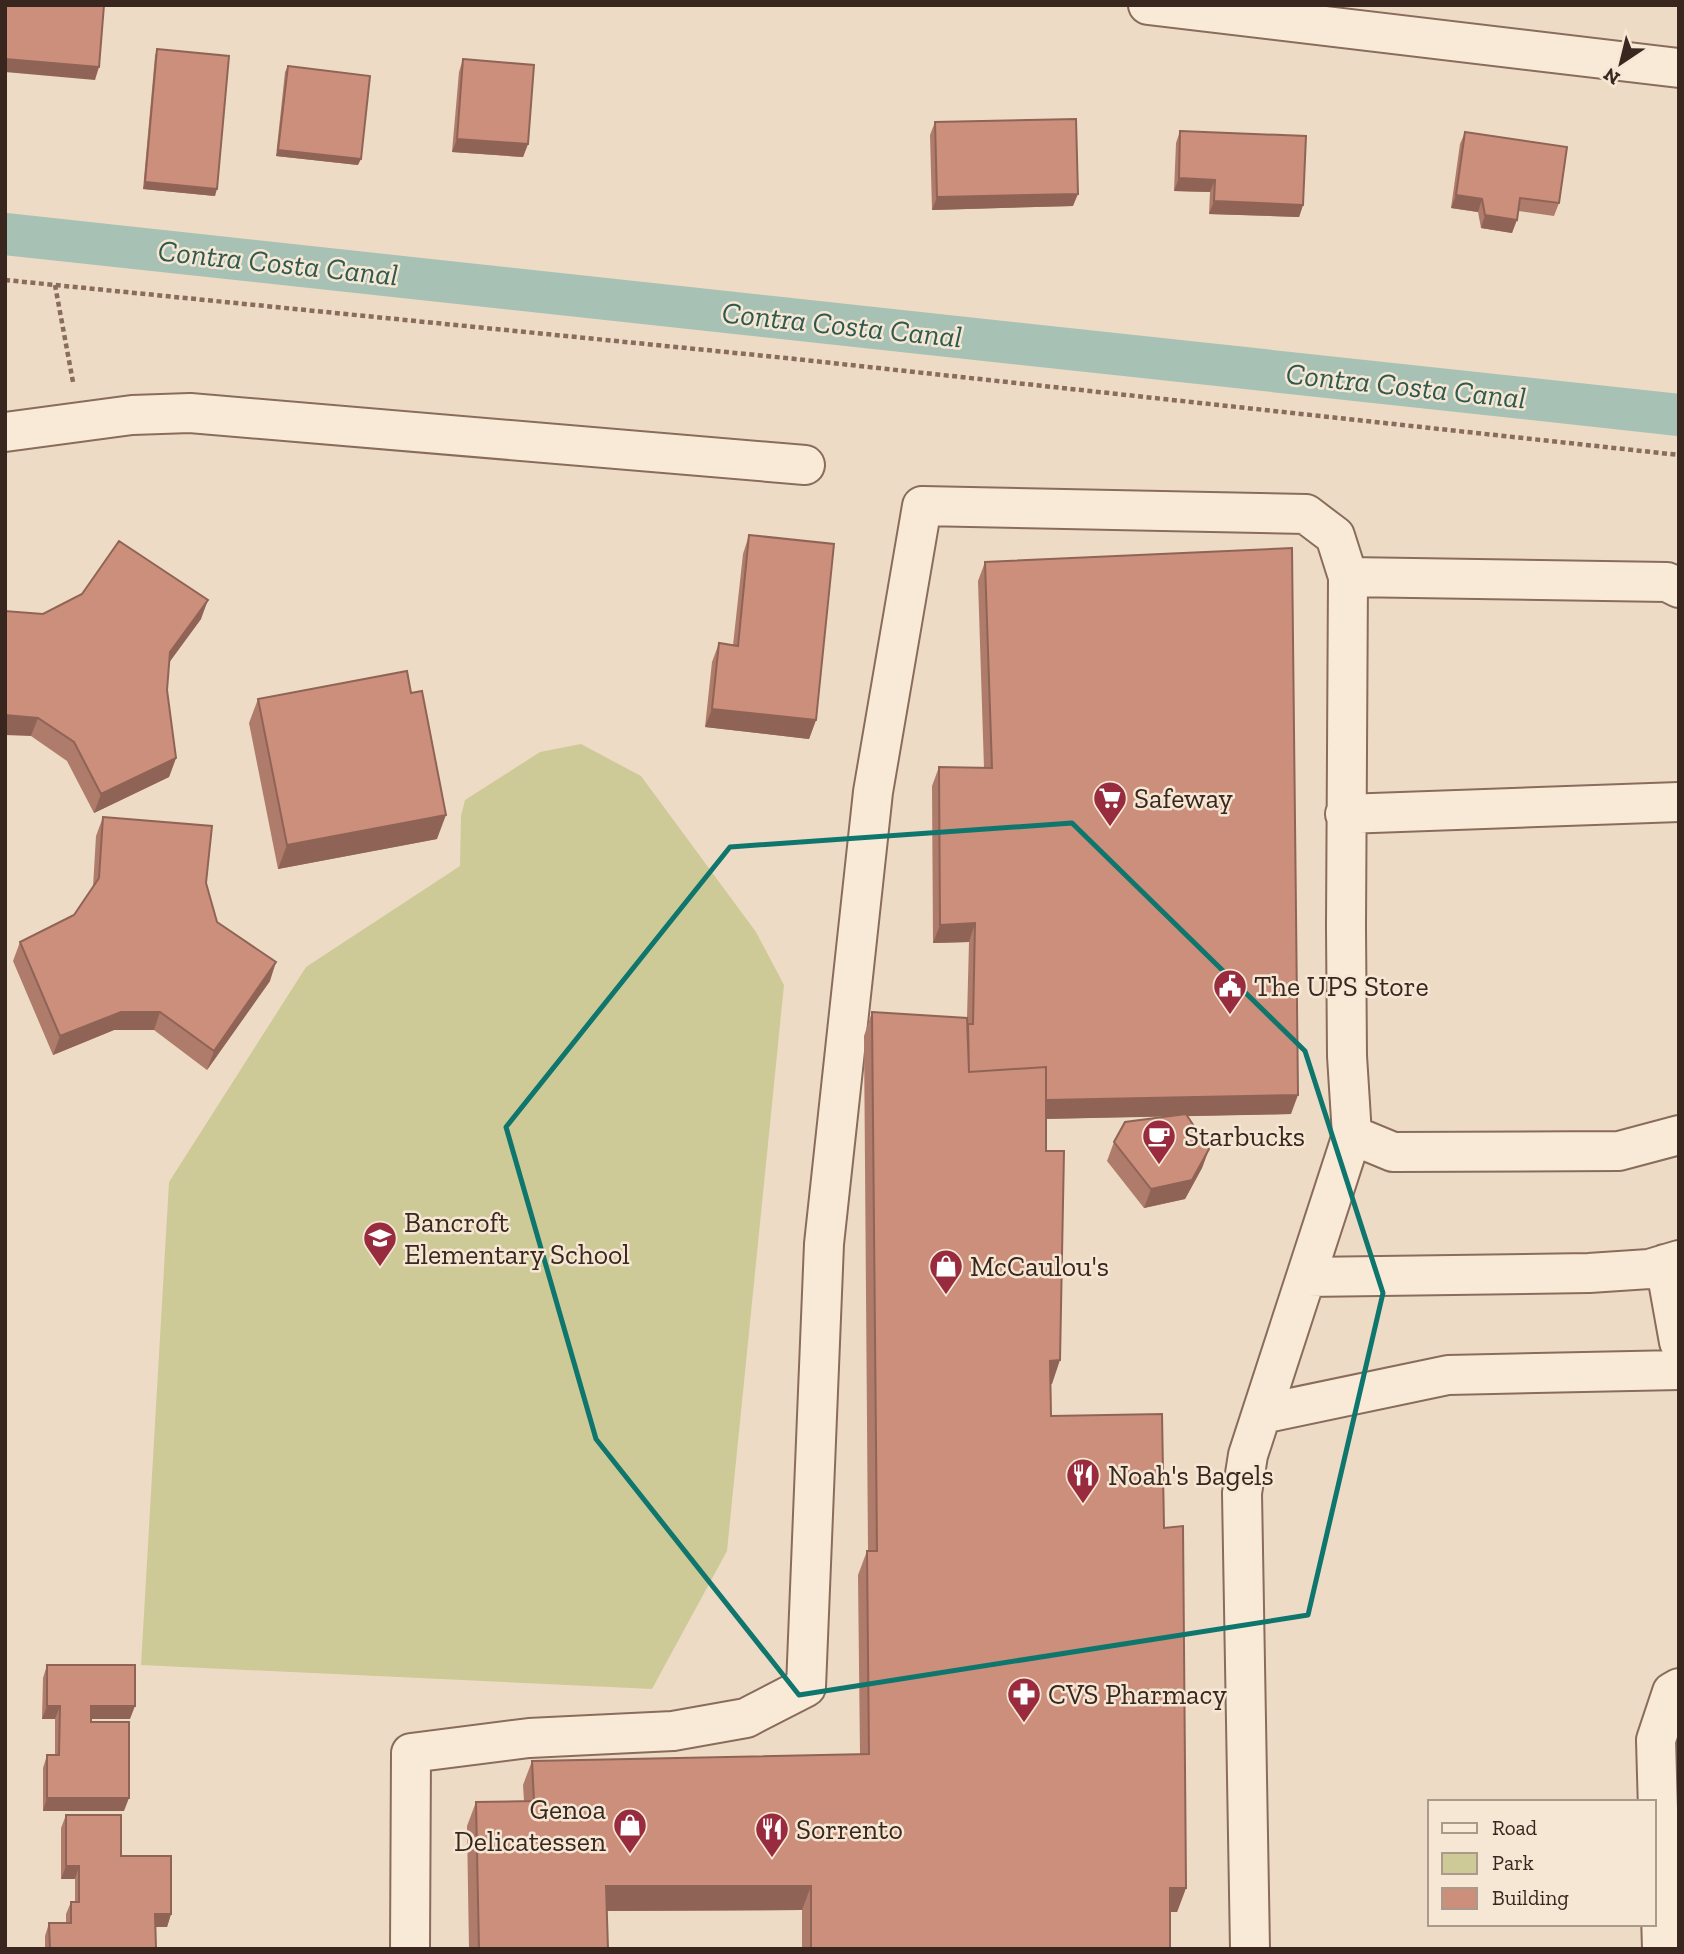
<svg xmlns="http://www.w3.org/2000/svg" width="1684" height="1954" viewBox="0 0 1684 1954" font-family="'Zilla Slab',serif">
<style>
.green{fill:#cdca98}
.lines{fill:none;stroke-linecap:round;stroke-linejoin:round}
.canal{stroke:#a7c2b5;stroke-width:42}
.minor-casing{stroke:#896c5b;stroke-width:42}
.path{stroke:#896c5b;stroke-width:4.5;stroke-dasharray:5 3.5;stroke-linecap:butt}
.minor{stroke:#f9ead8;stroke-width:38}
.wall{fill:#af7b6a}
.shaded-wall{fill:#8f6456}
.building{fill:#cc8f7b;stroke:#8f6456;stroke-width:2}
.marked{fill:none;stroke:#0f766e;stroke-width:5;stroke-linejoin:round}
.labels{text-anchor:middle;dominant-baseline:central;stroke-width:5;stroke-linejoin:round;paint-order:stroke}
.poi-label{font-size:28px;fill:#39271f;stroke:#f6e7d4;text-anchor:start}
.water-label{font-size:30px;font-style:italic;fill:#2e594f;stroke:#f6e7d4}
</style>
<rect width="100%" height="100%" fill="#eedbc5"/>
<path class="green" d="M581,744L641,776L756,932L784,985L727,1551L652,1689L141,1665L169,1182L306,967L460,866L461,816L465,800L540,752Z"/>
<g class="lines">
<path class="canal" d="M5,234L1679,415"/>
<g class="minor-casing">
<path id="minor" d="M1148,5L1679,68
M5,432L132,415L190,413L805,465
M1348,577L1667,582L1679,588
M1345,814L1679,802
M1352,1135L1393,1152L1619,1151L1679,1135
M1665,1264L1679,1342
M1307,1277L1589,1273L1649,1269L1679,1260
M1262,1414L1448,1375L1679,1370
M410,1949L411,1753L529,1738L673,1731L746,1718L806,1687L824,1244L873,792L922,506L1306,514L1335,536L1348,577L1346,927L1347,1056L1352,1135L1248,1455L1242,1493L1250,1949
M1662,1949L1656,1740L1672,1692L1679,1688"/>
</g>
<path class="path" d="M5,280L786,358L1679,455
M55,285L73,382"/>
<use href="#minor" class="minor"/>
</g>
<path class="wall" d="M157,49L215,196L143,189L155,56Z
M463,59L528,144L523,157L452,152L459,72Z
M288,66L358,165L276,156L285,72Z
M935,122L1073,206L932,210L930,135Z
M1180,131L1303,205L1299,217L1209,214L1210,192L1174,191L1176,143Z
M1465,132L1559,203L1554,216L1518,211L1512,233L1481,228L1478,212L1451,208L1460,144Z
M749,535L816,720L809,739L705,727L712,662L719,643L733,645L743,554Z
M985,562L1291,1114L1187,1116L1209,1149L1202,1168L1185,1199L1144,1208L1107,1161L1114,1142L1170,1116L1046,1119L1052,1384H1050L1051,1416L1164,1528L1186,1888L1177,1912H1170V1949H802V1910L607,1911L608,1949H469L467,1826L476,1802L524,1801L523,1785L532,1761L860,1754L858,1575L867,1551H868L864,1036L872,1012L967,1018L969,942L933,943L932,786L939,767L984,768L978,581Z
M43,614L201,619L169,662L167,690L176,758L169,777L94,813L67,761L31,736Z
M258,699L437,839L278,869L249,723Z
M103,817L206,883L217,922L270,981L207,1070L154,1030H114L53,1055L13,961L20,942L74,915L93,887L96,836Z
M47,1665L130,1719H91V1722L124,1811H43V1768L47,1755H55V1719H42L43,1678Z
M66,1815L121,1856L171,1914L167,1927H155L156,1949H45V1936L49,1923H66V1914L71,1902H75V1879H61V1828Z"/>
<path class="shaded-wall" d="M5,59L99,67L95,80L5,72Z
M457,139L528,144L523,157L452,152Z
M278,150L361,159L358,165L276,156Z
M1179,178L1215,180L1210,192L1174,191Z
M145,182L217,189L215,196L143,189Z
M1078,194L1073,206L932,210L937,197Z
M1456,195L1482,199L1478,212L1451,208Z
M1214,201L1303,205L1299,217L1209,214Z
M1485,215L1517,220L1512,233L1481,228Z
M208,600L201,619L163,671L170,652Z
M712,709L816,720L809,739L705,727Z
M5,715L38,718L31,736L5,735Z
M176,758L169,777L94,813L101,794Z
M446,815L437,839L278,869L287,845Z
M975,923L969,942L933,943L940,925Z
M276,962L270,981L207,1070L214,1051Z
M121,1012H160L154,1030H114L53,1055L60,1036Z
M1298,1095L1291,1114L1038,1119L1045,1100Z
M1209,1149L1202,1168L1185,1199L1144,1208L1151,1189Z
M1060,1360L1052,1384L1041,1385L1050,1361Z
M47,1706H60L55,1719H42Z
M91,1706H135L130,1719H87Z
M47,1798H129L124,1811H43Z
M66,1866H79L75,1879H61Z
M606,1886H811L802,1910L597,1911Z
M1170,1888H1186L1177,1912H1161Z
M155,1914H171L167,1927H150Z"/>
<path class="building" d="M5,5H104L99,67L5,59Z
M157,49L229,56L217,189L145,182Z
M463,59L534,65L528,144L457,139Z
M288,66L370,76L361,159L278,150Z
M1076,119L1078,194L937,197L935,122Z
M1180,131L1306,136L1303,205L1214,201L1215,180L1179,178Z
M1465,132L1567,147L1559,203L1520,198L1517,220L1485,215L1482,199L1456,195Z
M749,535L834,544L816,720L712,709L719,643L738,646Z
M119,541L208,600L170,652L167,690L176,758L101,794L74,742L38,718L5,715V611L43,614L82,594Z
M1292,548L1298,1095L1046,1100V1067L969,1072L968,1024H973L975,923L940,925L939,767L992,768L985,562Z
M407,671L411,693L422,691L446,815L287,845L258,699Z
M103,817L212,826L206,883L217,922L276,962L214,1051L160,1012H121L60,1036L20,942L74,915L99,878Z
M872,1012L967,1018L969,1072L1046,1067V1151H1064L1060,1360L1050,1361L1051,1416L1162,1414L1164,1528L1183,1526L1186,1888H1170V1949H811V1886H606L608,1949H479L476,1802L534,1801L532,1761L869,1754L867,1551H877Z
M1186,1114L1209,1149L1192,1180L1151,1189L1114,1142L1125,1122Z
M47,1665H135V1706H91V1722H129V1798H47V1755H59L60,1706H47Z
M66,1815H121V1856H171V1914H155L156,1949H50L49,1923H71V1902H79V1866H66Z"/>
<path class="marked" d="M1072,823L1305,1051L1383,1293L1308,1615L799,1695L596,1439L506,1127L730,847Z"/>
<defs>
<g id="supermarket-pin" transform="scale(1.75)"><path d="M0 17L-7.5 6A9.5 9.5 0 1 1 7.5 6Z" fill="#982b3e" stroke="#f6e7d4"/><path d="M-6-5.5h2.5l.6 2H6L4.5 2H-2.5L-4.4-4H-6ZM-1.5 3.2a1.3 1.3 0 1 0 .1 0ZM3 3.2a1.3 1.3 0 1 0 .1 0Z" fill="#fff"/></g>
<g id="civic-pin" transform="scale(1.75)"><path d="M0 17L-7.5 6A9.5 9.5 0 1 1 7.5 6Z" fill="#982b3e" stroke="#f6e7d4"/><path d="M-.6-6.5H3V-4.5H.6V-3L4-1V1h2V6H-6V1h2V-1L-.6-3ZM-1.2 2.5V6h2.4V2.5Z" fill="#fff"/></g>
<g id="cafe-pin" transform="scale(1.75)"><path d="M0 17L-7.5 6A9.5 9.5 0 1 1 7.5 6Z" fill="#982b3e" stroke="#f6e7d4"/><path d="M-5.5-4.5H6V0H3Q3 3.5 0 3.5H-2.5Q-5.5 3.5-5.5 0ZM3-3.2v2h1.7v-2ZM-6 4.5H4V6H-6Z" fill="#fff"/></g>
<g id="school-pin" transform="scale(1.75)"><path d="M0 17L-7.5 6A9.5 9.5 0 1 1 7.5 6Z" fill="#982b3e" stroke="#f6e7d4"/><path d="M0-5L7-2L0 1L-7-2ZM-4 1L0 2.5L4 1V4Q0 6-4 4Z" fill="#fff"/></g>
<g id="shop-pin" transform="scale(1.75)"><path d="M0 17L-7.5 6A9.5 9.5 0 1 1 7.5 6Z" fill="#982b3e" stroke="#f6e7d4"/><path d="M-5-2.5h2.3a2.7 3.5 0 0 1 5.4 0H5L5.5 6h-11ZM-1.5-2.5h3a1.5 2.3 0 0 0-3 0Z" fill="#fff"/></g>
<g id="restaurant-pin" transform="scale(1.75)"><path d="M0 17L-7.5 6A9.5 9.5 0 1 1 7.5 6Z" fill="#982b3e" stroke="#f6e7d4"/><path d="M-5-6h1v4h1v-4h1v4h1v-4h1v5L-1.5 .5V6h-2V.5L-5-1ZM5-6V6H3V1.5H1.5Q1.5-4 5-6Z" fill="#fff"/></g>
<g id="pharmacy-pin" transform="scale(1.75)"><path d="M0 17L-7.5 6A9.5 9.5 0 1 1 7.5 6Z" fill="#982b3e" stroke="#f6e7d4"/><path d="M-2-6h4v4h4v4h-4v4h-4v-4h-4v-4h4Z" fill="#fff"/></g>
</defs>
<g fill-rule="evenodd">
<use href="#supermarket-pin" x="1110" y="798"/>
<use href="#civic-pin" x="1230" y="986"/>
<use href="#cafe-pin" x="1159" y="1136"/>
<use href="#school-pin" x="380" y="1238"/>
<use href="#shop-pin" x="946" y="1266"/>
<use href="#restaurant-pin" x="1083" y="1475"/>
<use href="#pharmacy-pin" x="1024" y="1694"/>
<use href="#shop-pin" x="630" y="1825"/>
<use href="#restaurant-pin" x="772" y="1829"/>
</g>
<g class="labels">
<g class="poi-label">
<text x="1134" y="798">Safeway</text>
<text x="1254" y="986">The UPS Store</text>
<text x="1184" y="1136">Starbucks</text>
<text x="404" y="1222">Bancroft<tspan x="404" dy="32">Elementary School</tspan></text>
<text x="970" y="1266">McCaulou's</text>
<text x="1108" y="1475">Noah's Bagels</text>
<text x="1048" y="1694">CVS Pharmacy</text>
<text x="606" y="1809" text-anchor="end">Genoa<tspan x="606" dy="32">Delicatessen</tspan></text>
<text x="796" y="1829">Sorrento</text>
</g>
<g class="water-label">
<text transform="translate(278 263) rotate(6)">Contra Costa Canal</text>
<text transform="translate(842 325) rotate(6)">Contra Costa Canal</text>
<text transform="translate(1406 386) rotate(6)">Contra Costa Canal</text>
</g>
</g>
<rect width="1684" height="1954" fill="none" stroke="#39271f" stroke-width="14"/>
<rect x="1428" y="1800" width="228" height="126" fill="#f6e7d4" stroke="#aa9a8c" stroke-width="2"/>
<rect x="1442" y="1823" width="35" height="10" fill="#f9ead8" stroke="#aa9a8c" stroke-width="2"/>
<text x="1492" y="1835" font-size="21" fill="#39271f">Road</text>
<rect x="1442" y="1853" width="35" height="21" fill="#cdca98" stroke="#aa9a8c" stroke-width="2"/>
<text x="1492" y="1870" font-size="21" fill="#39271f">Park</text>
<rect x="1442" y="1888" width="35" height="21" fill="#cc8f7b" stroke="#aa9a8c" stroke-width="2"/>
<text x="1492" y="1905" font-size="21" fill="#39271f">Building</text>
<g transform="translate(1621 63) rotate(215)" stroke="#f6e7d4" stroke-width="5" paint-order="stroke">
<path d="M0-5L12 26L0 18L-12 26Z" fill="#39271f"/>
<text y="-10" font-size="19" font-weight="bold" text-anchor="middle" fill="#39271f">N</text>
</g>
</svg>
